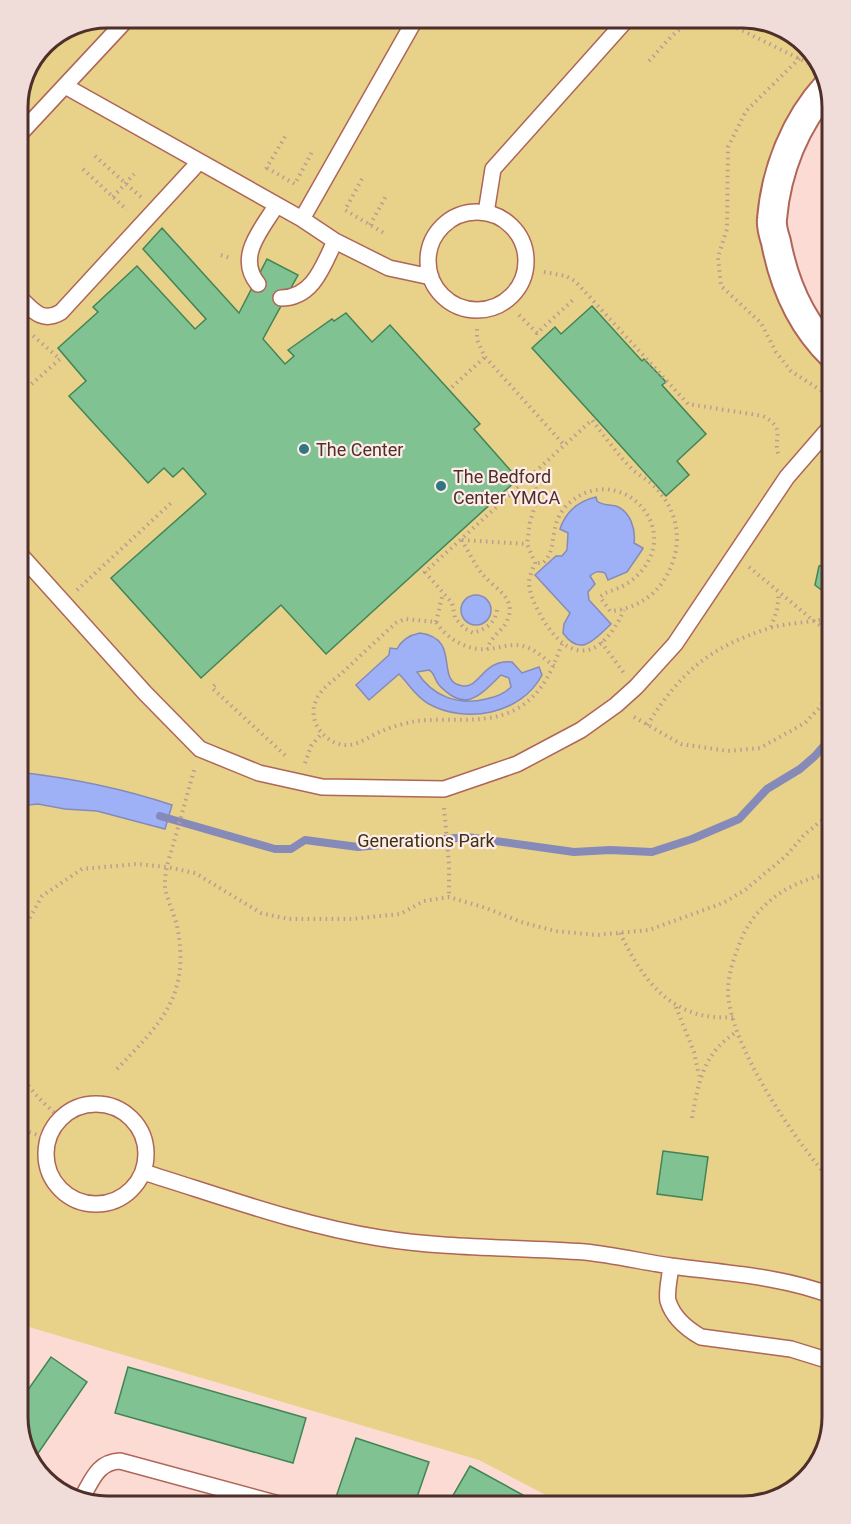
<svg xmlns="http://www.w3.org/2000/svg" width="851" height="1524" viewBox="0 0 851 1524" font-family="Roboto,sans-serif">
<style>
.green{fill:#e8d189}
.water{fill:#9eb1f7;stroke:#868ab9;stroke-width:1.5;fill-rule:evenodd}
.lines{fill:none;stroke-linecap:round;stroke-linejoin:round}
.stream{stroke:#868ab9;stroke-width:8}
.building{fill:#80c292;stroke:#438457;stroke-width:1.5}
.lane-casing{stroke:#af6658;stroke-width:18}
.street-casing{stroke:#af6658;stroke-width:32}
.path{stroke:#bc9b94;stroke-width:4;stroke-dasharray:1.5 4.5;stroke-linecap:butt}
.lane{stroke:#fff;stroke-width:15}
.street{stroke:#fff;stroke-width:28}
.poi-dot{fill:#307683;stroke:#feece9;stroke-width:2}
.labels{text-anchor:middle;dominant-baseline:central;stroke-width:4.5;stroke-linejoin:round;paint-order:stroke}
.poi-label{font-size:18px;fill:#4f2f29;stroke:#feece9;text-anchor:start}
.park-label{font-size:18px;fill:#3e3310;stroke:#feece9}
.rim{fill:none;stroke:#4f2f29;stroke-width:3}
</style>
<rect width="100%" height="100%" fill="#fcdbd4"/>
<path class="green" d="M108,18H749L793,33L824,68L828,86L772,222L833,355V1416L818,1466L783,1497L743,1506H567L479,1460L29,1327L18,1326V102L45,44Z"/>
<path class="water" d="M596,497L597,501C603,506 609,504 616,506C630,511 636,529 634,543L643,548L642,550L627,572L608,580L605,573C599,571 595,571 590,576L595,584L588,592L589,600L611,624C595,639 581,658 563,633L564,624L570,613L535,575L556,556H562L567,550L568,533L560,529C566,511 578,501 596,497Z
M461 610a15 15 0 1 1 30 0a15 15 0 1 1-30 0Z
M420,633C463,639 433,682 463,686C480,688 483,659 512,662L522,673L539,667L542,675C521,715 465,724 429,704C416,697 409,684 399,674L369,700L356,685L389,655L390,648L397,649C402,639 410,635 420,633ZM429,670C435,673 434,679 439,685C466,714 480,695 501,675L509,678L511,687C504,694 496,697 486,699C458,706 432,696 417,672Z
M18,772C71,778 121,788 172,805L165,829L97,811L65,809L38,804L18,806Z"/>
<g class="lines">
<path class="stream" d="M160,816L275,849H291L305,840L358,847L467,837L574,852L610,850L652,852L692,839L739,819L767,789L800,769L815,756L833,735"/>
</g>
<path class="building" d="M162,228L239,313L267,259L298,275L263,339L285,364L294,356L288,350L332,319L334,321L346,313L372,342L390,325L480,424L474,429L518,479L326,654L281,605L201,678L111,578L206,494L183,468L173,477L164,468L148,483L69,396L86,381L58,348L98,312L93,307L137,266L195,329L206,319L143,249Z
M592,306L642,361L644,359L666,382L662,385L706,434L677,461L689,475L666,496L532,348L555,327L561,334Z
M833,561V595L829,596L815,585L819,566Z
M663,1151L708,1157L702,1200L657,1194Z
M51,1357L87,1382L32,1462L27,1456L18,1416V1404Z
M128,1367L306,1418L293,1463L115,1413Z
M356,1438L429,1462L414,1506H333Z
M470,1466L543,1506H451L448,1504Z"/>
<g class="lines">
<g class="lane-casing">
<path id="lane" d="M65,86L302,219L416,18
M18,136L128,18
M428 261a49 49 0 1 1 98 0a49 49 0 1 1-98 0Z
M486,213L493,169L628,18
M302,219L335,241L389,268L431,277
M258,284C236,257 261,230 276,206
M18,296C32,309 41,324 61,312L199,162
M281,298C313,298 323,266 335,241
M18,552L145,693L200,749L259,773L322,787L444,789L517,764L581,730L616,705L636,687L675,644L787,477L833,424
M46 1154a50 50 0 1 1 100 0a50 50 0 1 1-100 0Z
M143,1172C221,1196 299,1225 380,1238C448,1249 517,1247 585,1252C614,1255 643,1262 671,1266C670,1276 666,1292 668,1301C673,1317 687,1329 701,1337L791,1349L833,1362
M671,1266C725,1273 782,1276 833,1296
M81,1499C92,1481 97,1462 120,1461L286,1506"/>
</g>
<g class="street-casing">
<path id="street" d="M828,86C795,122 776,171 772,219C771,227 774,235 776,242C784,284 802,325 833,355"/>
</g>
<path class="path" d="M709,18L723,21L812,65
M808,50L746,111L728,147L727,229L718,257L721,286L761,323L776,352L791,371L831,397
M649,61C666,43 680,21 707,18
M95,156L142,198
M267,168L295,184L313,150
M83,169L127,210
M266,169L286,135
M362,179L345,210L384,233
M113,197L134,174
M370,225L387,194
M221,255L230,258
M544,272L566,276L575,281L688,404L763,416C787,429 772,438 779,456
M519,315L537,333L574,299
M477,329V340L485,357L565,446
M452,387L485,357
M18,396L60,359L32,335
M532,476L538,496L530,522L527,544L535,563C533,568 530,575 529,581C529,594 535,605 541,616C569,665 601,661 624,610
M461,540C469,551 475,566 484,576C495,588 516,599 508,618C504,631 493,633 487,649
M462,540L526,544
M749,567L815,622L833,634
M77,590L171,503
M497,610C495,624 485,629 473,633L464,628L455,618L452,603L425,572L592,420C605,437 618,455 633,470C639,475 646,479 652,484C680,511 685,547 664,580C653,598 631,610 610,611L600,597C605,592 609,592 616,589C628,585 641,574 647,563C674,520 619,466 573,500C545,521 560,548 543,563H535
M436,622L443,593
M771,627L777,610L779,593
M601,642L624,673
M554,666C546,660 536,650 526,647C513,642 501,648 488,649C467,651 447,639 436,622L405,619L396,623C378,639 360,656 343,672C334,680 322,688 317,698C311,710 313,722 321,732C328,740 338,746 349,745C360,744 372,735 382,731C393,726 406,723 417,721C451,717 489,726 520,707C544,691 552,670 562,644
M215,685L212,688L287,757
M634,717L681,744L728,751L760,748L805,723L821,706L833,685
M647,725C681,672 709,647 770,628C790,622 812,623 833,617
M305,763L311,746L322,733
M444,808L449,864V897
M620,933C643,981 673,1022 733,1017
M18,939L42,896L82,869L137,864L167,867L195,873L261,913L288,919H352L400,914L424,901L449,897L486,908L521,922L555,931L597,935L649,930L723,903L745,890L786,856L804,835L833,811
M676,1007L694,1052L699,1076
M18,1064C25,1088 42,1101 60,1118
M117,1069C161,1023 191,995 177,926C174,913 167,900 165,887C164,870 171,853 175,838C182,814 188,791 195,767
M692,1118C699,1080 703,1053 738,1031
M18,1128L48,1139
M833,1183C797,1144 726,1041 728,988C729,970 736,952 743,935C761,899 794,880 833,873"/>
<use href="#lane" class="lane"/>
<use href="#street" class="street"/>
</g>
<g class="poi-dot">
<circle cx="304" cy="449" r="6"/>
<circle cx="441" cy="486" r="6"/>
</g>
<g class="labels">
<g class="poi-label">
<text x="316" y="449">The Center</text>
<text x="453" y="476">The Bedford<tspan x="453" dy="21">Center YMCA</tspan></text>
</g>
<g class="park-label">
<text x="426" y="840">Generations Park</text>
</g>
</g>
<path d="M0 0H851V1524H0ZM107 28H743A79 79 0 0 1 822 107V1417A79 79 0 0 1 743 1496H107A79 79 0 0 1 28 1417V107A79 79 0 0 1 107 28Z" fill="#f0ddda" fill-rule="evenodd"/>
<path class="rim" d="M107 28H743A79 79 0 0 1 822 107V1417A79 79 0 0 1 743 1496H107A79 79 0 0 1 28 1417V107A79 79 0 0 1 107 28Z"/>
</svg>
